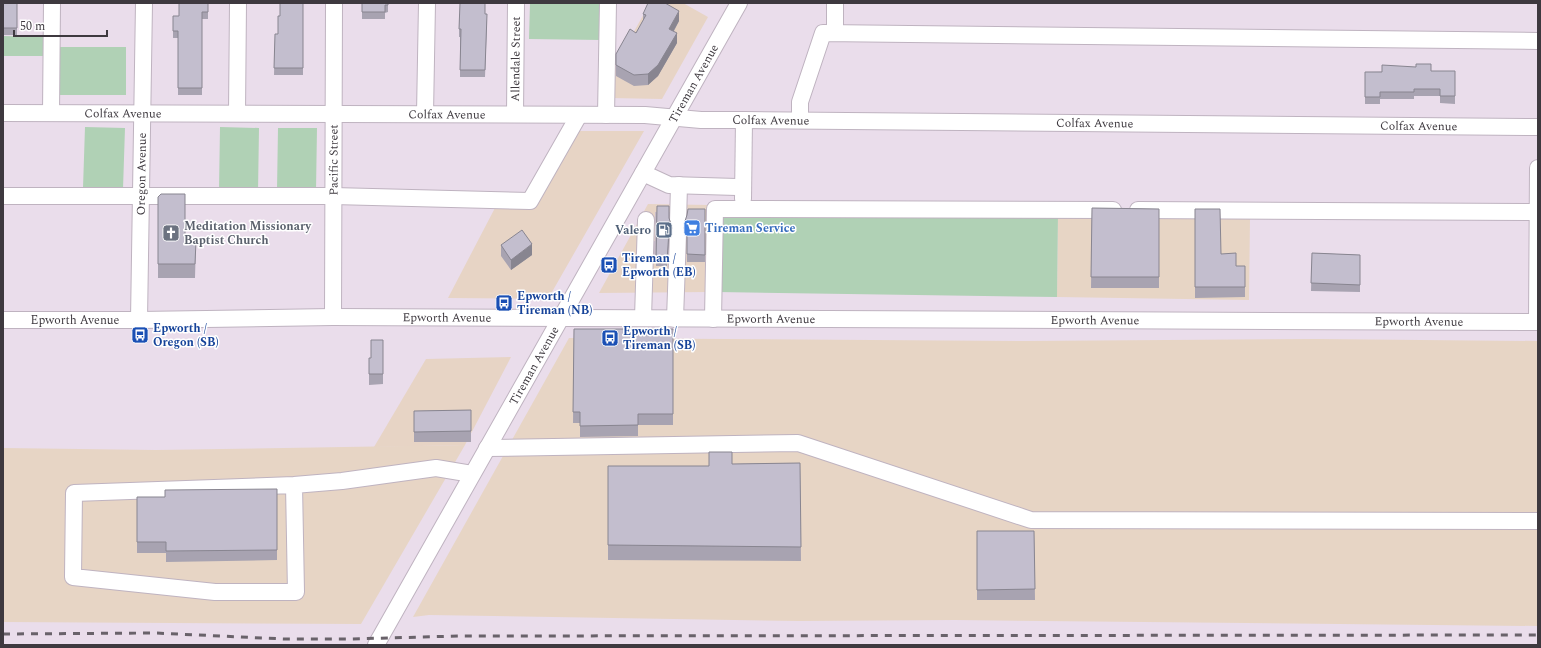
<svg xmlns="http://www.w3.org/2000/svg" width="1541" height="648" viewBox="0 0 1541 648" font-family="Spectral,serif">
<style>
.commercial{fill:#e7d4c5}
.industrial{fill:#e7d5c5}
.green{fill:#b0d1b5}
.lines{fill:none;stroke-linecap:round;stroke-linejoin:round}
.minor-tunnel{stroke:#c8bcc9;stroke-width:16;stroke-dasharray:16 8;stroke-linecap:butt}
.minor-casing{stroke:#bfb3c0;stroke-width:18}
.minor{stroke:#fff;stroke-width:16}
.rail{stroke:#69626a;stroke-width:3;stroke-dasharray:7 7;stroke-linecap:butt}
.wall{fill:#a8a3b1}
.shaded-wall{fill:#888590}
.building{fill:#c3bece;stroke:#888590}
.labels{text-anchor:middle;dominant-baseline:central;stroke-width:3;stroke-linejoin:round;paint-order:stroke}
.street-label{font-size:12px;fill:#3e393f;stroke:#fff}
.worship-label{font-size:12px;font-weight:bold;fill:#5b616d;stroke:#fff;text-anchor:start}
.shop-label{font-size:12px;font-weight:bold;fill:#366cbe;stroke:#fff;text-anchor:start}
.service-label{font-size:12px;font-weight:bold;fill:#4e5e75;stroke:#fff;text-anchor:end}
.transit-label{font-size:12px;font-weight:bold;fill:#164399;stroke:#fff;text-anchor:start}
</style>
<rect width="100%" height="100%" fill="#eaddeb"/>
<path class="commercial" d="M650,3H683L708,17L662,99L610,98L609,76Z
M579,131H644L548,299L448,298L496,206L532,208Z
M648,204L710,205L709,292L599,293Z
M511,357L465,445L374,447L426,359Z"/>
<path class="industrial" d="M1058,214L1250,218L1249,300L1057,297Z
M569,338L1026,341L1316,339L1538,341V626L955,620L799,621L429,615L413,617Z
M465,445L361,624L3,622V448L156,450Z"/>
<path class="green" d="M530,3H602L601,40L529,39Z
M3,36L43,37V56H3Z
M55,47H126V95H54Z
M85,127L125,128L123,189L83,188Z
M220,127L259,128L258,192L219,191Z
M278,128H317L316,191L277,190Z
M719,213L1058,214L1057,297L718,292Z"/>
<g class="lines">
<path class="minor-tunnel" d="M655,220H670
M655,235H670
M654,249H669"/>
<g class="minor-casing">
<g id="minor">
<path d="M835,33V3"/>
<path id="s1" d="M3,113L645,115L701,120H744L1538,127"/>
<path d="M51,113L52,3"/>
<path d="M237,113L238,3"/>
<path d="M425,114L427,3"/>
<path id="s2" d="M515,114L516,3"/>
<path d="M606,115L608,3"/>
<path d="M800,120V102L823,33L1538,41"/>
<path d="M643,173L669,185L737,187"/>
<path d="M3,196H333L530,201L579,115"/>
<path d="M743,199L744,120"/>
<path d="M1138,210L1538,212"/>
<path d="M678,222L679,185"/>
<path id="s3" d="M333,317L334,3"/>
<path d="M643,318L646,220"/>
<path d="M675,319L678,234"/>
<path d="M713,319L715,209L1113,210"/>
<path id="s4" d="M3,320H139L333,317L1538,322"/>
<path id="s5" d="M139,320L144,3"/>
<path d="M1537,322L1538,168"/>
<path d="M487,448L798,443L1031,520L1538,521"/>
<path d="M294,485L296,592H215L73,577L74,493L294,485L342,481L436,468L472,474"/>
<path id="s6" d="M376,645L739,3"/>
</g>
</g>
<use href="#minor" class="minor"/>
<path class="rail" d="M3,634L155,633L284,639H351L459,636L1538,635"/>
</g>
<path class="wall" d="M3,3H17V35H3Z
M208,3V19H202V95H178V38H173V16H179Z
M303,3V75H274L275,34H278L280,16Z
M362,3H388V12L385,13V19H362Z
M459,14H485L487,22L485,77H460V37H459Z
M643,14L679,21L674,31L677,43L658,76L648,85L634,86L616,76V54L636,33L643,21Z
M1431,71H1455V104L1440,103V96H1414V99H1380V104H1365V72Z
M158,197L185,241H196L195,278H158Z
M657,206L669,219L671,228L669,234L667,266H656Z
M1092,208L1159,209V288H1091Z
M705,209V262H687V234L685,228V221Z
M1195,209L1221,254L1236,266H1245V297L1195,298Z
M501,245L532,255L511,270L501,256Z
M1312,253L1360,255V292L1311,291Z
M574,329H673V425H638V436L580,437V423H573Z
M383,340V384L369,385V358H371Z
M471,410V442H414V411Z
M800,463L801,561L608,560V466H709L732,464Z
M277,489V560L166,562V553H137V497H165Z
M977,531H1034L1035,600H977Z"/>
<path class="shaded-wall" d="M679,11V21L669,39V29Z
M677,33V43L658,76L648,85V74Z
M671,224V228L669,234L667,266L669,230Z
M532,244V255L511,270V260Z"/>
<path class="building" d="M3,3H17V28H3Z
M179,3H208V12H202V88H178V31H173V16H179Z
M280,3H303V68H274L275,34H278V16H280Z
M362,3H388V5H385V12H362Z
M460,3H485V14H487L485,70H460L461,29H459Z
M648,3H665L679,11L669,29L677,33L658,65L648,74L634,75L616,65V54L630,29L636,33L646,15L643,14Z
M1416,64H1431V71H1455V96H1440V89H1414V92H1380V97H1365V72H1382V65L1416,67Z
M161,194H185V241H196L195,264H158V197Z
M657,206H669V218L671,224L669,230L667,262H656Z
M1092,208L1159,209V277H1091Z
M688,209H705V255L687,254V227L685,221L687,215Z
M1195,209H1220L1221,254L1236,253V266H1245V287H1195Z
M522,230L532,244L511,260L501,245Z
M1312,253L1360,255V285L1311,283Z
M574,329H673V414H638V425L580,426V412H573Z
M371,340H383V374H369V358H371Z
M471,410V431L414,432V411Z
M709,452H732V464L800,463L801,547L608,545V466H709Z
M277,489V550L166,551V542H137V497H165V490Z
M977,531H1034L1035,589L977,590Z"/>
<defs>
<g id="supermarket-square" transform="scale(0.9)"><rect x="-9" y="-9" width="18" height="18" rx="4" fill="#3f7fe0" stroke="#fff"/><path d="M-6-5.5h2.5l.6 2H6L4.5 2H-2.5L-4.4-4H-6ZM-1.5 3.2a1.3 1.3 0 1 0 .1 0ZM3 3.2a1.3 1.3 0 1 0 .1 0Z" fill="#fff"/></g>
<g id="fuel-square" transform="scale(0.9)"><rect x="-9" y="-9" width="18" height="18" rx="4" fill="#5c6f8a" stroke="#fff"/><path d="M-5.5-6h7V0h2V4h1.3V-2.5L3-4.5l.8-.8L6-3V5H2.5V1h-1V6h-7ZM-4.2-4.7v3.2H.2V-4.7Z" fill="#fff"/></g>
<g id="church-square" transform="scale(0.9)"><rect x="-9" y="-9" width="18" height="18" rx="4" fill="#6b7280" stroke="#fff"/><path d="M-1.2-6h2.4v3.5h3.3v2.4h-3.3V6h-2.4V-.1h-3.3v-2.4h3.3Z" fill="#fff"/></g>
<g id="bus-square" transform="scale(0.9)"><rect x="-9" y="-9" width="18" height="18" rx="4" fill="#1a4fb4" stroke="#fff"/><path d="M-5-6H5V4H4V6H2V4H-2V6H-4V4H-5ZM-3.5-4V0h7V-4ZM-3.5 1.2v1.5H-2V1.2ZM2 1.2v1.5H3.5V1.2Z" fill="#fff"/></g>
</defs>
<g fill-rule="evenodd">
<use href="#supermarket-square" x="692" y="228"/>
<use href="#fuel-square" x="664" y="230"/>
<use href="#church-square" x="171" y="233"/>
<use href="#bus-square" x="609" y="265"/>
<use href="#bus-square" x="504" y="303"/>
<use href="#bus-square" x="140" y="335"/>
<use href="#bus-square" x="610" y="338"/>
</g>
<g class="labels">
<g class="street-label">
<text stroke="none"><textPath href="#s2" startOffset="55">Allendale Street</textPath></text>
<text stroke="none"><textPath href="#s6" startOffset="645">Tireman Avenue</textPath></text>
<text stroke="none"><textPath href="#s1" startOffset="120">Colfax Avenue</textPath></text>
<text stroke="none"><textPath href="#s1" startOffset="444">Colfax Avenue</textPath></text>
<text stroke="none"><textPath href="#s1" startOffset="768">Colfax Avenue</textPath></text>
<text stroke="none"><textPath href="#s1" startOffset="1092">Colfax Avenue</textPath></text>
<text stroke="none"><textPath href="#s1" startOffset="1416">Colfax Avenue</textPath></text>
<text stroke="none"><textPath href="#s3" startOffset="157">Pacific Street</textPath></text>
<text stroke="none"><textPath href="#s5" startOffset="146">Oregon Avenue</textPath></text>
<text stroke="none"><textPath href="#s4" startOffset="444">Epworth Avenue</textPath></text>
<text stroke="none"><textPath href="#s4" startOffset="768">Epworth Avenue</textPath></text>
<text stroke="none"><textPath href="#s4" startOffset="72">Epworth Avenue</textPath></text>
<text stroke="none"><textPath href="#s4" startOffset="1092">Epworth Avenue</textPath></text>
<text stroke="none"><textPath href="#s4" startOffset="1416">Epworth Avenue</textPath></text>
<text stroke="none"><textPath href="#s6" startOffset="321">Tireman Avenue</textPath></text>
</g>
<g class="worship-label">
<text x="184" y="226">Meditation Missionary<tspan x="184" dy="14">Baptist Church</tspan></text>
</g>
<g class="shop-label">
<text x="705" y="228">Tireman Service</text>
</g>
<g class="service-label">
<text x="651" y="230">Valero</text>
</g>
<g class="transit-label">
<text x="622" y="258">Tireman /<tspan x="622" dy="14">Epworth (EB)</tspan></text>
<text x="517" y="296">Epworth /<tspan x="517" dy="14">Tireman (NB)</tspan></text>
<text x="153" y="328">Epworth /<tspan x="153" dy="14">Oregon (SB)</tspan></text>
<text x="623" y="331">Epworth /<tspan x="623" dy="14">Tireman (SB)</tspan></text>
</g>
</g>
<rect width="1541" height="648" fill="none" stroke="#3e393f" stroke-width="8"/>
<path d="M14 30v6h93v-6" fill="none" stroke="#3e393f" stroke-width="2"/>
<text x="20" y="30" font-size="12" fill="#3e393f" stroke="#ffffff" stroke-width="3" paint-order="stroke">50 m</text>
</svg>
